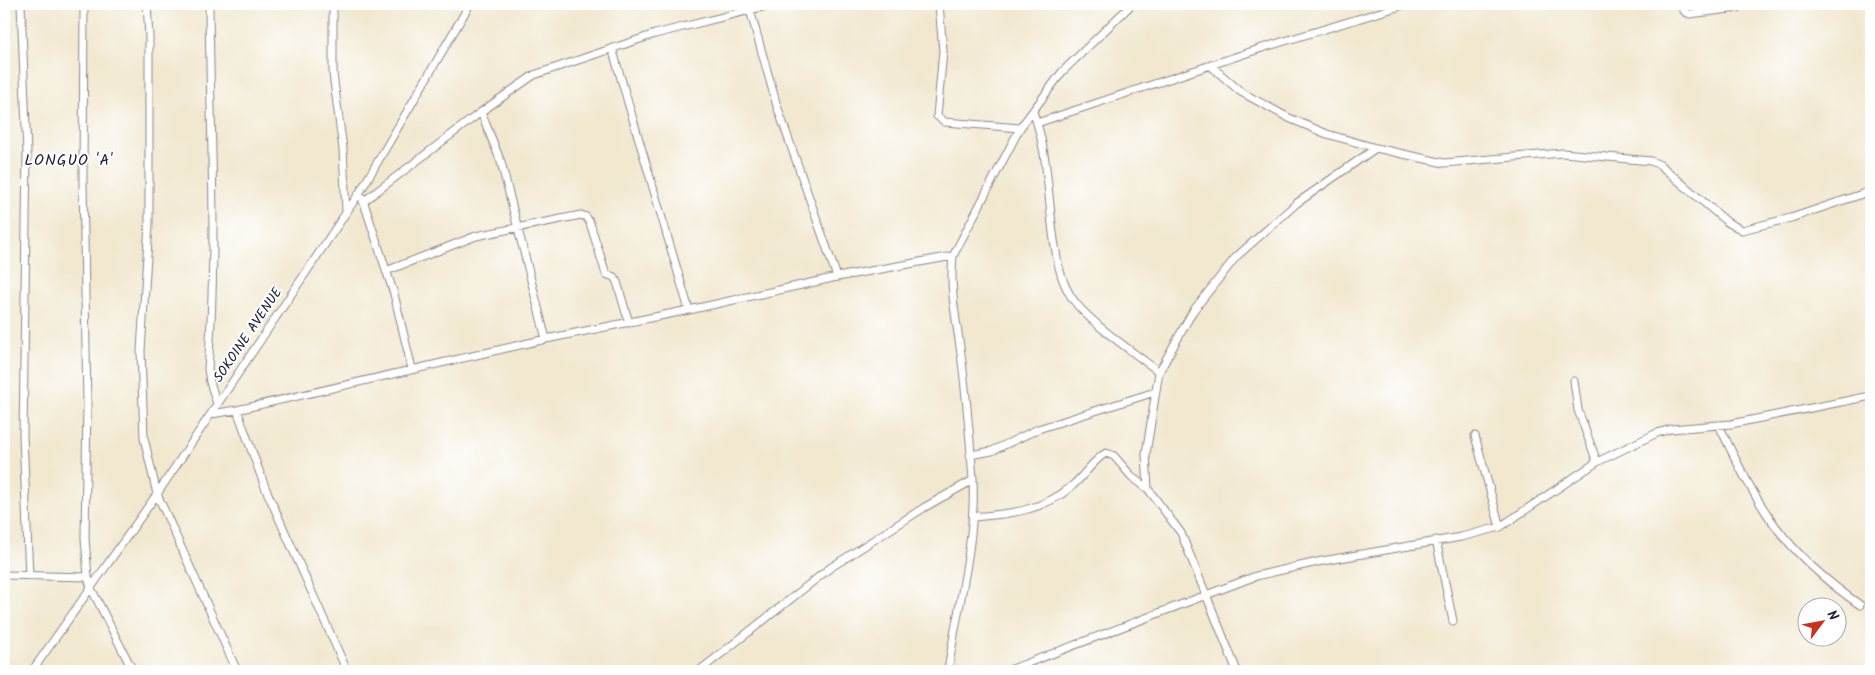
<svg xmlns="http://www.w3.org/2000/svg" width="1875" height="675" viewBox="0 0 1875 675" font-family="Kalam,sans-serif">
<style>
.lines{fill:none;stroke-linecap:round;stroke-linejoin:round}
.minor-casing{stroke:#8a8586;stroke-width:9}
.minor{stroke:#fff;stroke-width:7}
.labels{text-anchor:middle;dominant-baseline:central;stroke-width:4;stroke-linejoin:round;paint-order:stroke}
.street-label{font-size:14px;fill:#22223b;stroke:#fff}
.quarter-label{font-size:16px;letter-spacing:1px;fill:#22223b;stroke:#fff}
</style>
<rect width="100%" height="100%" fill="#fff"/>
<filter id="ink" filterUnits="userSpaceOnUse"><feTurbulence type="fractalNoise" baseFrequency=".02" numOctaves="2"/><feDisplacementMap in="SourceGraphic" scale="10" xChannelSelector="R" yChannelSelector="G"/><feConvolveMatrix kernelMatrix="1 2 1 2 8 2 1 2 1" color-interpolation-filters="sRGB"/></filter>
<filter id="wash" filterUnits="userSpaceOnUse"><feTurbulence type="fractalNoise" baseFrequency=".0096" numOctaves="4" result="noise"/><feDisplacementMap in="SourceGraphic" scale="20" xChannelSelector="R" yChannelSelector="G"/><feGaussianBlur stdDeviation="1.12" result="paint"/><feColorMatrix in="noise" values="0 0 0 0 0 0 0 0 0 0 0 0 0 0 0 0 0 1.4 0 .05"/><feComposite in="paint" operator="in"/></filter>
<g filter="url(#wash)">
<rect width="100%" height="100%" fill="#f2e8d0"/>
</g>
<g filter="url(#ink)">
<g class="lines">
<g class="minor-casing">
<path id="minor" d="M21,4L27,153L23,436L29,576
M84,4L83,182L87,404L85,538L88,577L91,588L133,671
M147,4L149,37V224L141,351L144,438L157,494L237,671
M209,4C210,126 218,247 208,369L210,382L217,404
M333,4V74L343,149L346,212
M939,4L943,51L937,116L945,122L1020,128
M1679,4L1685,12L1690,14L1738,8
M750,10L777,106L837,277
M612,48L689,310
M1211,66L1241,92L1289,118L1327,134L1376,148L1444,163L1563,153L1651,161L1660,165L1727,222L1742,230L1791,218L1871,191
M481,112L501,162L546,339
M1033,112C1048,149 1048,200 1054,240C1057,260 1060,280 1072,298C1088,322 1135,353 1159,372
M1037,123L1262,48L1407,4
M362,197L394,294L412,369
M363,202L481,112L534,75L655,34L774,4
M386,271L476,236L581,215L586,217L590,223L606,274L614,277L617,282L629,323
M1574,381L1578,410L1597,462
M237,410L265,487L347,671
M211,414L237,410L546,339L689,310L837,277L953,256
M1719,425C1758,508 1784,552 1860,605
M1475,436L1500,527
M970,455L992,451L1038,429L1155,392
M973,517C1010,514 1043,511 1072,486C1084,476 1093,460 1106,453L1114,456L1132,477L1148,489
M1436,540L1453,621
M4,575L88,577
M32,671L157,494L360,192L470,4
M699,671L830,568L925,507L973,480
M948,671C957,608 976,544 973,479C970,440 967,401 962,362C958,327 949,292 953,256L1020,128L1062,72L1132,4
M1007,671L1256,576L1322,561L1461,537L1500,527L1597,462L1657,433L1671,429L1731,424L1871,396
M1237,671L1181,533L1148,489L1146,454L1159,372L1193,311L1236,257L1297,203L1376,148"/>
</g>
<use href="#minor" class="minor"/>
</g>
</g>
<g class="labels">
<g class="street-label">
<text transform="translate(248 335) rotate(-56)">SOKOINE AVENUE</text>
</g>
<g class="quarter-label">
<text x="69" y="160">LONGUO 'A'</text>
</g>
</g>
<rect width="1875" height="675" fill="none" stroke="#fff" stroke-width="20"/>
<g transform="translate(1822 622) rotate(58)"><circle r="24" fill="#ffffff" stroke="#a7a7b1"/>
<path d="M0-4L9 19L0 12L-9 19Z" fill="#c8321e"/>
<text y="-8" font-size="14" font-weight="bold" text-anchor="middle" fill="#22223b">N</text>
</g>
</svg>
